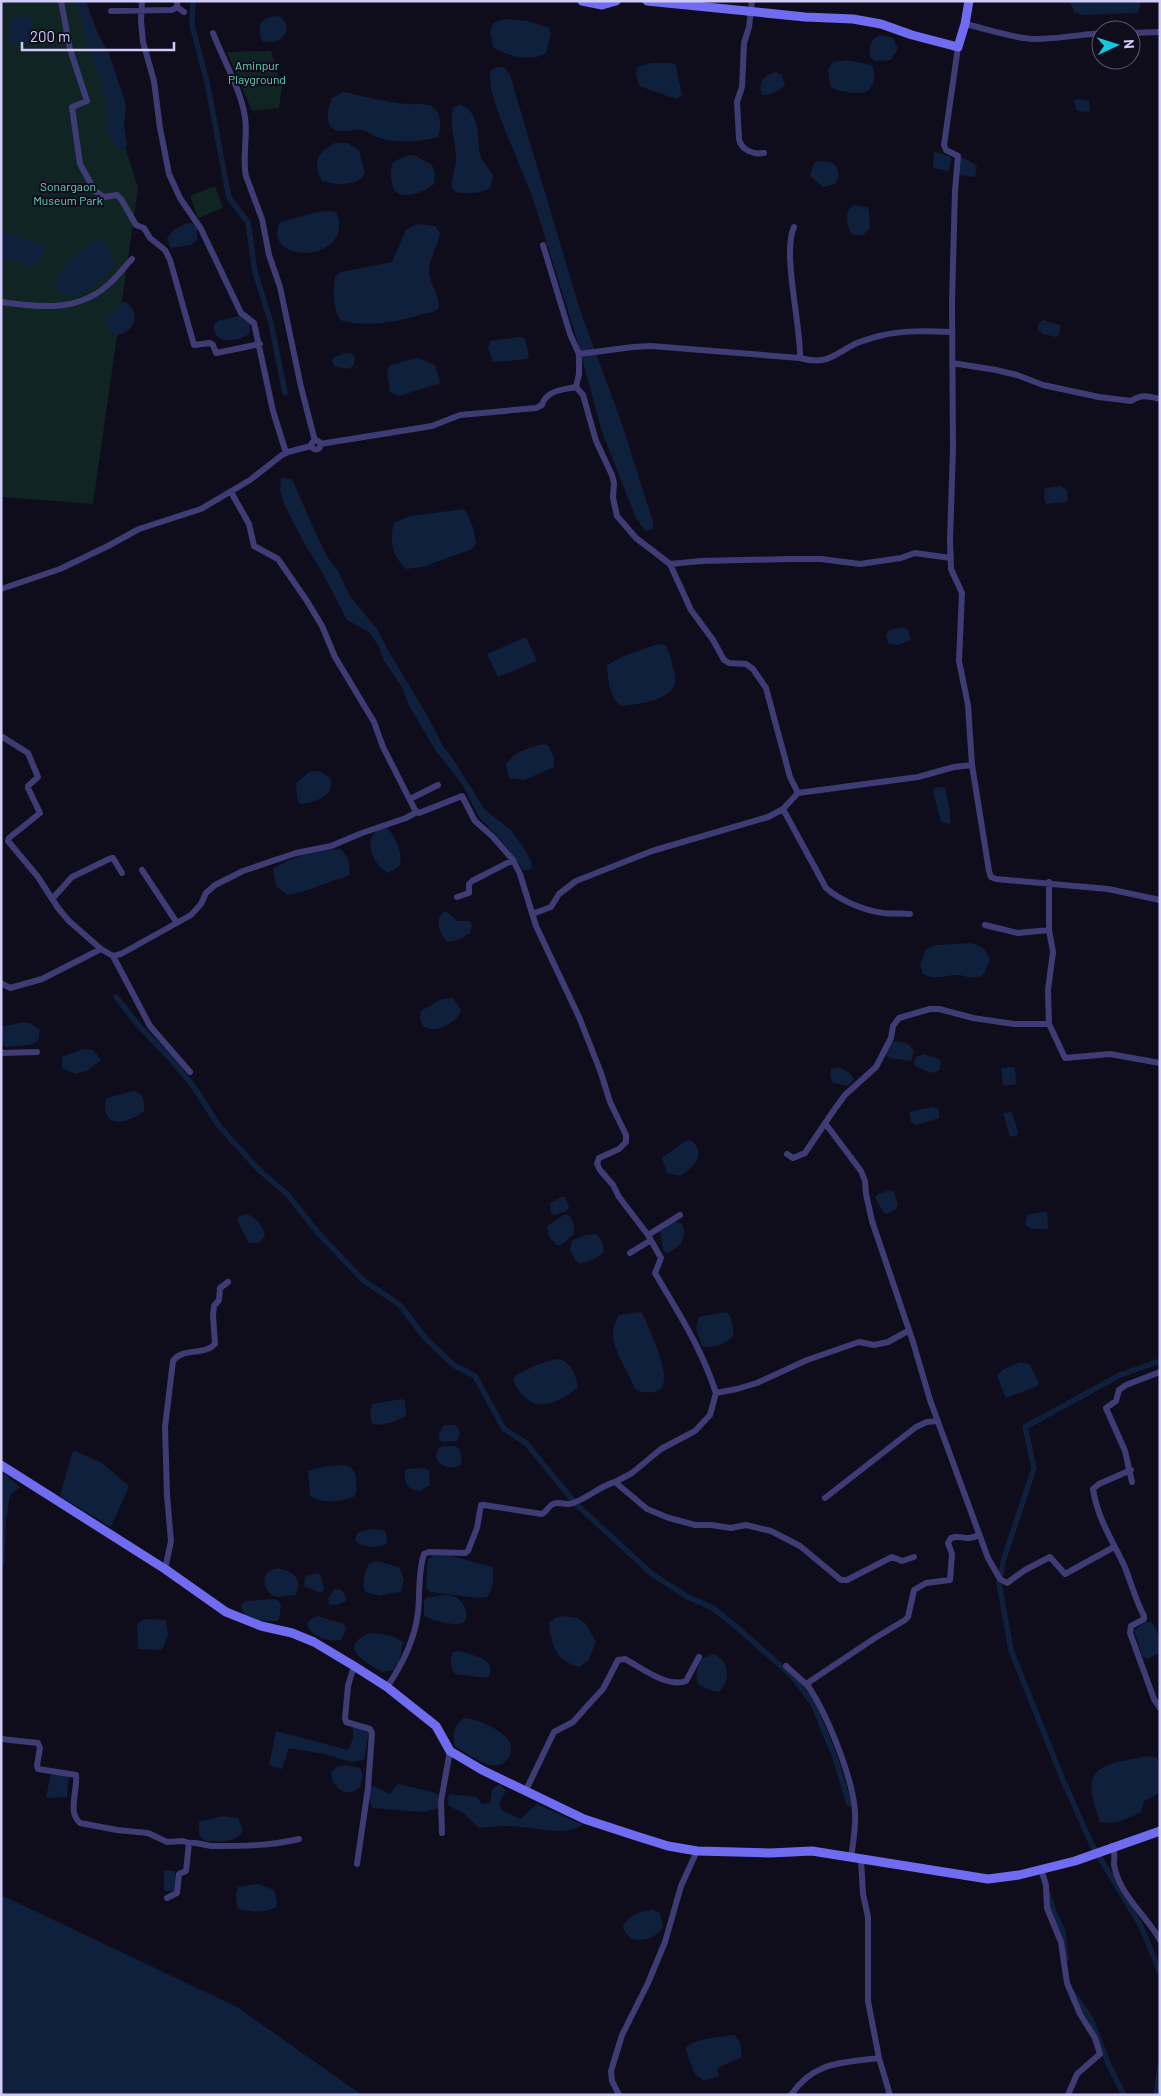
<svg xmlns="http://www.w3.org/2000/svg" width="1161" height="2096" viewBox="0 0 1161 2096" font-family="Barlow,sans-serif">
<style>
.green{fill:#102423}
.water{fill:#0f203c}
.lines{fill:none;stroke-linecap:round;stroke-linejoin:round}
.canal{stroke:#0f203c;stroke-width:5.5}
.street{stroke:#3f3c75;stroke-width:6}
.secondary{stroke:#706cf1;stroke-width:9}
.labels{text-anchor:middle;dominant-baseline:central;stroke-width:4;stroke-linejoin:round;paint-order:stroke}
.park-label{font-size:12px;fill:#60d2b6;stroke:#0f0d1b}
</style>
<rect width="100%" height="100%" fill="#0f0d1b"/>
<path class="green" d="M1,1H79L138,188L93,504L1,497Z
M271,51L282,87L279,108L252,111L227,52Z
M215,186L223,208L198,218L190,196Z"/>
<path class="water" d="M81,1L87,4L98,34L109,54L126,105L124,124L127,146L123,149C106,149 106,105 103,91C101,76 93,61 88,47C85,38 84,29 82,20C80,13 76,9 76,2Z
M1070,1H1141L1138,13L1082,15L1074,12Z
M26,16L32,19L33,40L27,43H9L11,17Z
M278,16C287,20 288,27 285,35C278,42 271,44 262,41C256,25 261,17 278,16Z
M504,19L528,21L549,28L551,33L546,53C533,62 505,56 493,47L490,32L493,23Z
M881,35L893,38L898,49L891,60L875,61L870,57C869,47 870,38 881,35Z
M847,60L872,65C876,73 875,90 864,92C855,94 837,92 830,86L828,70L833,62Z
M651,63H672L676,65L682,96L676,99L639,86L636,75L637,67Z
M498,67H504L510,75L580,310L622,424L653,522V529L645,531L636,518L602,432L577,340L532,196L499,115L491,89L490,74L491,70Z
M776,72L782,75L785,85C781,90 768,97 762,95C757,84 764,74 776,72Z
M343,92C365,96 386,103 408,104C417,105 426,102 434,108C442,114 441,128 438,137C418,142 396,144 376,137C371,135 368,131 363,130C354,129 338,134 332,128C324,121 329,106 332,98Z
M1077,99L1089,101L1090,111L1083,112L1077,110L1074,101Z
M461,105C481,113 477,138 480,155C482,162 489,169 493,175L491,187C484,194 465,194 456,192L452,188C451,178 455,170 456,160C456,142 449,125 453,107Z
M335,143H347L359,150L365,174C356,187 336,185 322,181C312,162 318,152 335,143Z
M934,152L949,156L951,159L949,171L933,168Z
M409,155L416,156L432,165L435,174L434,184C426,191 406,200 396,192C392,188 392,182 391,176C391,170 390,166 395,161Z
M962,157L977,166L975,177L958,175L960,158Z
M818,161L830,162L836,166L839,175L835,184L824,187L818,183L810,175L814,163Z
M855,205L867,207L869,210L870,228L863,235H853C846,227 843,209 855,205Z
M331,211L337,213C338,218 340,223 339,228C336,263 262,261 280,222L317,212Z
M192,223L197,228V240L191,245L171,248L167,239C171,230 182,224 192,223Z
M417,224L435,226L440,233C438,246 428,261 429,273C430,282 440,299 439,306C437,313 429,312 423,314C397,322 367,328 340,320C333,308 333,291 335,277L341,272L392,262L406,230Z
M1,231L46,247L39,261L34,266L1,258Z
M96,240L105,242L112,256L114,266C100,280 86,297 65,296C61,293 56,289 56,283C55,271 85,244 96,240Z
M124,301C143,312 135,335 114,335L108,328L106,319Z
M239,316L250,323L249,334C238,342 211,346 214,324L220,320Z
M1043,320L1060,325C1061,329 1060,335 1056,337L1043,334L1038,330V324Z
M520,337L525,338L529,357L527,359L493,362L488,348L490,341Z
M346,353L352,354L355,357L354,365L349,369L335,367L332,361L335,357Z
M417,358L435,365L440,382L438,384L399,396L390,392L387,369L391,365Z
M281,478L292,479L317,536L328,558L338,571L350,596L377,629L389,652L428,717L443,746L453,759L485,810L511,830L523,847L531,861L532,867L529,870H523L502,841L479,817L462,784L436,751L408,704L402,687L384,661L378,645L369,632L347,620L322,572L304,543L286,508L280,491Z
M1061,486L1067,490L1068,500L1065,502L1046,504L1044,497L1045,488Z
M465,509L474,530L476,544L472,549L423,567L406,569C392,555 389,542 394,523L410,516Z
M903,627L908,630L911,640L897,645L888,643L886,635L889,630Z
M526,637L537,661L498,677L487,654Z
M657,644L665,645C670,652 671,659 673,667C674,671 676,677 675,682C674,700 635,705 621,706C609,697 608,679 607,665L624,656Z
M542,744L548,745L554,757V767L524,780L509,778L506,765C513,751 527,749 542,744Z
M320,771L330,778C336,796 314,803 300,804L297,797L296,783L309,772Z
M936,787L945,788L950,811V824L941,822L933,791Z
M382,828H387C396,837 403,853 400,866L389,873C373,867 360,836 382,828Z
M340,849C349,855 350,864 349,875C343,878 337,879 330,882C315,887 303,893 287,895L276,886L273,869C297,854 312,852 340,849Z
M443,912H447L457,921H470L472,926L470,933L458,940L447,942C440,933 434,922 443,912Z
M970,943C981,946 986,948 990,960L983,975C971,980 971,977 959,975C947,974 936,981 923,974L920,965L926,949L937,945Z
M453,998L461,1010C455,1029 415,1041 421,1011L442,999Z
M23,1022L30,1023L40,1030L38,1041L29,1045L5,1047L1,1038V1027Z
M895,1041C905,1042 910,1043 914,1052L911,1061L889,1058L886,1054L890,1044Z
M83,1049L93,1050L101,1060L87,1071L75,1074L62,1068V1057Z
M924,1054L939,1059L941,1063L939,1070L931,1073L916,1067L914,1063L916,1057Z
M838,1067L850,1073L854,1079L848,1086L833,1083L830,1076L831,1069Z
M1011,1067L1015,1068L1016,1084L1003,1086L1001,1069Z
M134,1091C144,1094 145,1102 144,1111C134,1119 109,1131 105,1110C105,1105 105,1102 107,1098Z
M932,1107L939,1109V1118L916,1125L911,1122L909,1112Z
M1012,1112L1018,1132L1017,1135L1010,1137L1004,1116V1113Z
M690,1140C709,1153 693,1168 680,1176L667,1173L662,1159L663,1157L684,1142Z
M890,1190L894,1192L898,1204L896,1209L887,1214L884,1213L875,1198L878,1194Z
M562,1197H565L569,1207L566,1211L555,1215L551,1214L550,1203Z
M1047,1211L1048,1229H1032L1025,1225L1027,1215Z
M246,1214C257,1217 263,1226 265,1236L259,1243H249L237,1220L238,1217Z
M564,1215H569C574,1221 575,1228 573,1235L561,1245H556L549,1237L547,1226Z
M675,1221L682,1224C688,1237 680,1249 666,1253L663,1250L660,1231Z
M596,1234C601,1238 605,1247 603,1253L596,1258L581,1264L576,1261L570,1250L572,1240L586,1235Z
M638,1312L642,1313L646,1321C652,1339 688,1403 638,1391L634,1387C626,1364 602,1340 619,1315Z
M724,1312L728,1313L731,1318L734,1335C726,1344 713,1349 702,1346L696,1328L699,1317Z
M556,1359C569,1358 577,1376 578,1388C552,1406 531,1416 513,1381L515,1376L534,1366Z
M1020,1362L1029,1364L1039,1382L1037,1386L1006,1398L997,1376L1002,1370Z
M402,1399L405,1401L406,1416C397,1421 382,1427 372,1424L370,1413L372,1404Z
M444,1425H456L460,1433L457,1441L443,1442L439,1440V1434Z
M446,1446H455L460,1450L462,1460L460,1465C451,1469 445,1468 438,1462L436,1456L439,1447Z
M73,1450L102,1463L129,1486L111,1527L60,1496Z
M326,1466C340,1466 355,1460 356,1480C356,1485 357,1491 355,1496C342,1502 322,1504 310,1496L308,1471Z
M424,1468L429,1471L430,1485L420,1491C408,1491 404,1483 405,1472L407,1469Z
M1,1471L20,1487L10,1495L6,1520L4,1567H1Z
M369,1529L382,1530L386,1532L387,1543C378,1549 363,1548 355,1541L357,1533Z
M444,1554L492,1567C494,1577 494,1589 487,1597L479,1598L430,1592L426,1587L428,1559L434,1555Z
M378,1561L400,1568L404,1580L401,1591L380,1596L365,1592C362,1581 364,1575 369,1564Z
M278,1568C292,1571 305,1579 295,1595C289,1595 280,1598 274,1596C264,1593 257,1571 278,1568Z
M316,1573L320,1574L324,1589L321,1593L304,1586L305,1577Z
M338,1589C344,1591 347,1595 346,1601L337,1605L329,1604L328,1598L334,1590Z
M444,1595C447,1595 452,1595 455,1597C464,1600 474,1622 459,1624C449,1625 433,1620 424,1616V1601L426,1598Z
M274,1599L279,1601L281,1606L279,1619L276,1621C262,1621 242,1622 241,1605L245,1601Z
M318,1616L344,1624L346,1629L341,1640C324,1644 291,1625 318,1616Z
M565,1616L578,1618L585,1623L596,1642L588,1661L579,1667C556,1661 551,1645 549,1623L555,1618Z
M144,1619L166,1620L168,1636L162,1650L138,1649L137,1624Z
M1146,1622H1151C1159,1630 1160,1642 1160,1653L1147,1659L1142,1656L1134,1630Z
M370,1633C382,1634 393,1635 403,1642L399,1662L393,1670L382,1672C365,1662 336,1647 370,1633Z
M459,1651C472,1655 501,1660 487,1678L455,1674C450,1666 450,1660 453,1652Z
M713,1654C730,1660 731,1681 719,1692C696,1687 692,1683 701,1659Z
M464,1718C476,1718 505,1731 510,1743C515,1756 503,1769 489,1765C478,1761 465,1753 455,1746C452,1736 454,1724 464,1718Z
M353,1726L369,1731L364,1760L352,1762L324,1754L289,1748L282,1769L269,1765L276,1731L348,1750L353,1739Z
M1149,1756L1157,1758L1160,1765V1793L1144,1801L1141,1812C1127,1819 1115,1825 1100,1822C1079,1766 1098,1765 1149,1756Z
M345,1765L360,1768L363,1775L360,1787C347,1800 331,1787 331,1772L338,1766Z
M51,1772L69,1775L67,1797L46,1798Z
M398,1784C406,1786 432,1791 438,1795V1808L423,1812L372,1808L369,1798L371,1787L374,1786L390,1794Z
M500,1784L506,1791L499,1803L502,1810L520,1819L537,1804L583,1825C564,1836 543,1829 522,1827C508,1825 494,1826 479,1828L465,1814L449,1806L447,1798L450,1794L477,1797L482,1804L490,1803L492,1789Z
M222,1816L238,1818L243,1830C237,1843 216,1843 204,1840L199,1835V1822Z
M164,1870L175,1871V1891H164Z
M258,1884L274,1890L277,1901L276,1907C267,1913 246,1913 237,1908L236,1894L238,1887Z
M1,1895L237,2007L362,2095H1Z
M652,1909L660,1913L663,1927C654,1942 627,1947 623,1926C628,1915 641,1912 652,1909Z
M735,2035L740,2042L742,2057L719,2067L717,2070L719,2076L703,2081L700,2077L695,2075L685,2048C696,2038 720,2037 735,2035Z"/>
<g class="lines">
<path class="canal" d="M193,1L192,25L207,82L229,198L248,222L255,272L271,323L285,393
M116,997L139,1026L169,1057L194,1087L219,1126L258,1169L288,1195L319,1234L363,1280L400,1305L426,1339L455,1366L475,1376L504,1429L526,1443L576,1504L652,1574L688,1597L713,1608L739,1629L793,1677L813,1704L835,1757L849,1804
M1160,1361L1120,1375L1025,1427L1034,1468L1004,1558L999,1583L1011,1650L1063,1780L1092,1845L1140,1924L1160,1972
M1048,1894L1055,1915L1063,1932L1066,1959
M1072,1992L1091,2019L1108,2063L1124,2095
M1156,2095L1160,2067"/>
<path class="street" d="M61,1L70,49L87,101L72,107L80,164L95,191L104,197L117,195L121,199L136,225L144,228L150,238L165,250L170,260L194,345L210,343L213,345L216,353L260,344
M142,1L141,21L143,42L154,81L160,128L169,174L180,198L201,229L241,313L254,323L273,411L286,453
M177,1V7L184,12
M752,1L749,27L744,43L742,87L737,102L739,139C741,150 754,155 764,153
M111,11L172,10L177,7
M965,24C988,29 1011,38 1034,39C1057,39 1079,35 1101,33
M213,33C223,59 241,90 245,117C248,137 242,157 246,176L262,219L269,255L280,287L301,387L315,441
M1131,33L1160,32
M958,47L944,145L946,150L958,156L955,191L952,302L953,449L950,540L951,569L962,593L959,661L968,705L972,765L989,871L991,877L996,879L1108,889L1160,900
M794,227C782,253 801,325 800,358
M543,245L570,334L579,354V374L576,387L583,395L596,441L612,475L614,483L613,498L617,516L636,538L670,564L691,610L713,640L724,660L729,663L746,664L753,669L766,688L790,777L798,793
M1,302C41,308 81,312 111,282C119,275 125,266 132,259
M579,354L633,347L651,346L800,358C828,366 834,354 857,343C864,340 872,338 879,336C902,330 928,331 952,332
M952,363L996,370L1017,375L1043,385L1099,397L1131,401C1142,394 1147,396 1160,399
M311.5 445a4.5 4.5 0 1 1 9 0a4.5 4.5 0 1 1-9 0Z
M320,444L432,426L460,415L536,408L542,405C546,390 563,390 576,387
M231,492L249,524L254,546L278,559L307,601L322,626L335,657L374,722L383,747L415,810L419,813L462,796L475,821L493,837L513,860
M670,564L701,561L790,559H821L860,564L901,558L915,553L951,558
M1,589L60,569L108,546L139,529L201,509L250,480L282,455L288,452L311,446
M1,736L28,753L38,777L28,786V788L40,813L9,838L8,841L38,877L58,908L69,921L101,949
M410,799L438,785
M783,809L826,888C841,901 863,910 883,913C892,914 901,913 910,914
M142,870L177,923
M1049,882V930L1053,952L1048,990L1049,1024L1065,1058L1110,1054L1160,1063
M457,897L469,893V884L472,881L513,860L520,874L536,926L579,1017L601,1073L610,1102L626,1135V1142L619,1149L599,1158L597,1164L600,1170L613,1185L619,1197L648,1235L661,1258L655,1273C679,1314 701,1347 716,1393L737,1389L757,1383L807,1360L859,1342L874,1345L888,1342L908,1331
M53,898L72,877L109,859L113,858L122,873
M532,914L551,907L559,894L576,881L652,851L768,817L783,809L798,793L918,777L954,767L972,765
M985,925L1018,933L1049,930
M113,956L150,1026L190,1072
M1,983L10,988L42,979L101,949L113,956L121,954L191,915L201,904L206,893L215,885L243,871L296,853L331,846L362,833L406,818L417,812
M1,1053L37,1052
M825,1123L861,1171L865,1181L866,1194L872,1221L913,1342L930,1400L988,1558L1000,1579L1007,1583L1025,1570L1050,1557L1065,1574L1114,1547
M787,1154L793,1158L805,1153L834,1110L845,1095L876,1067L891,1038L893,1026L899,1018L930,1009H939L973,1018L1014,1024H1049
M648,1235L680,1215
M630,1253L651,1240
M1131,1470L1099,1484L1093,1489C1097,1517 1112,1540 1124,1565C1131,1582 1135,1599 1144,1616V1619L1131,1626L1130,1633L1154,1699L1160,1708
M615,1482L632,1473L661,1449L695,1431L710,1415L716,1393
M1132,1482L1125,1451L1106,1408L1116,1401L1119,1390L1126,1385L1160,1372
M825,1498L916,1427L927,1422L937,1421
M165,1569L171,1541L167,1495L165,1427L173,1361C183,1347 204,1356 215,1344L213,1315L214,1306L219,1300L220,1288L228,1282
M354,1666L348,1686L345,1718L346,1722L370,1729L372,1733L368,1788L357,1864
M786,1666L808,1686
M387,1687C402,1665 415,1640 418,1612C420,1594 418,1571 424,1554L429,1552L465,1553L468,1551L477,1528L481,1505H484L542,1514C547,1512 548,1506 553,1504C560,1501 566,1506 573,1503C588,1498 600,1486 615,1482L647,1509L669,1518L695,1525H711L731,1528L746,1525L771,1531L800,1546L841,1580H847L892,1557L902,1561L914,1557
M1,1739L38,1743L40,1748L37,1765L38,1769L76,1775C78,1790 67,1812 80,1823L117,1830L148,1833L167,1842L183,1841L189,1843
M526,1790L554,1732L573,1722L589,1704L603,1689L618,1660L625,1659C642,1668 667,1688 686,1681L699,1657
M442,1833L441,1801L450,1751
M1112,1846C1116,1853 1114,1858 1114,1865C1115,1871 1117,1877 1120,1883C1130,1904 1149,1920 1160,1940
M851,1858C853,1843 856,1827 855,1812C853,1778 827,1714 808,1686L809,1682L875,1638L905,1620L908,1617L914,1590L926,1583L950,1580L952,1554L948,1543L951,1538C961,1534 965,1542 979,1535
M861,1859L863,1894L868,1917V2001L879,2058L890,2095
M1041,1869L1046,1885L1047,1908L1061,1942L1067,1983L1080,2014L1095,2038L1100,2054L1077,2074L1068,2095
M167,1898L177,1893L179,1874L186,1871L189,1843C197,1842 204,1845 212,1846C242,1846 270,1846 299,1839
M619,2095L612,2081L611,2071L622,2035L648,1983L665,1942L681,1886L697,1851
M791,2095C814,2061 842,2063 879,2058"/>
<path class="secondary" d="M582,1L602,5L616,1
M647,1L805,17L853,19L881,24L912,35L958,47L965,24L969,1
M1,1465L165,1569L226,1612L261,1626L292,1633L314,1642L354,1666L387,1687L436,1726L450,1751L482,1770L584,1819L636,1836L668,1846L697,1851L770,1853L812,1851L988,1879L1019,1875L1075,1861L1160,1831"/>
</g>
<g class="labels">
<g class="park-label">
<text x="257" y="65">Aminpur<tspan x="257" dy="14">Playground</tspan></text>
<text x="68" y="186">Sonargaon<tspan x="68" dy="14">Museum Park</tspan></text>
</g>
</g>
<rect width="1161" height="2096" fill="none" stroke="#d1cbfa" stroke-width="5"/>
<g transform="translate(1116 45) rotate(86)"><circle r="24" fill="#0f0d1b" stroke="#5d5974"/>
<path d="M0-4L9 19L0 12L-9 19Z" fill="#15c7dc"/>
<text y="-8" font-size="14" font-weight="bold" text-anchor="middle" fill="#d1cbfa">N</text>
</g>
<path d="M22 42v8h152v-8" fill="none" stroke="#d1cbfa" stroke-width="2.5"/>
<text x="30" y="42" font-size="15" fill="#d1cbfa" stroke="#0f0d1b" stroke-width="4" paint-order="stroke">200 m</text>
</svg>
